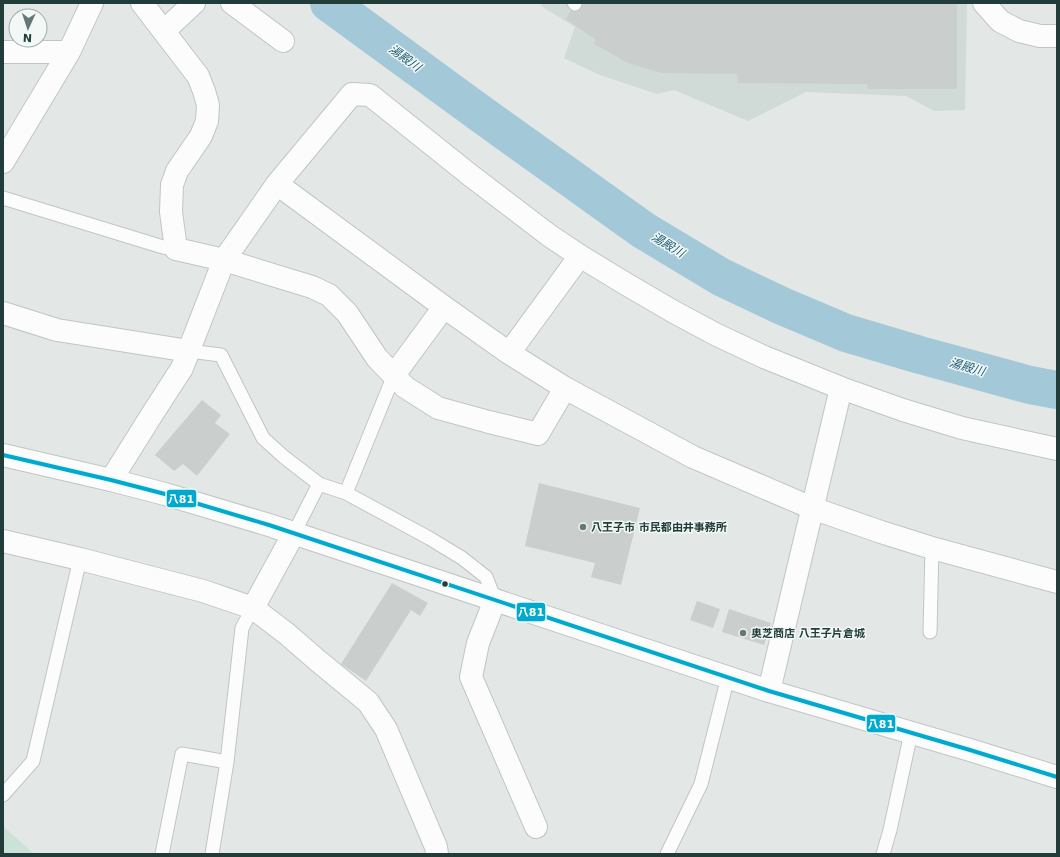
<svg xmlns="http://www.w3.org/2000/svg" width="1060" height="857" viewBox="0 0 1060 857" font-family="'DejaVu Sans','Noto Sans JP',sans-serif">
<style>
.built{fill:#d0dad7}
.green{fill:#cbe2d6}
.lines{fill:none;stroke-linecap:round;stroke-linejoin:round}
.river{stroke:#a3c8d8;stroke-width:38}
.building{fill:#cacfce}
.service-casing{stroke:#c0c5c4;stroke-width:15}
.minor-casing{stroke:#c0c5c4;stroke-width:24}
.secondary-casing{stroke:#bfc6c4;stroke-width:24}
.service{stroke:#fbfcfb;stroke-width:13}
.minor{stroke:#fbfcfb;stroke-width:22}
.secondary{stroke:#fbfcfb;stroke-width:22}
.bus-1-casing{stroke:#f1f8f5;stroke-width:7}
.bus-1{stroke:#00a9ce;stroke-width:4}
.poi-dot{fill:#657876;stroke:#f1f8f5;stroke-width:1.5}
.bus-dot{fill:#213c39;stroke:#f1f8f5;stroke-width:1.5}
.labels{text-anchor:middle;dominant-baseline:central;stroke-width:3;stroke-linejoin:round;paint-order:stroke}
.poi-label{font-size:11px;font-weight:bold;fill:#213c39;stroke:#f1f8f5;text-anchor:start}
.water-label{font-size:12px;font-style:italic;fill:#1a5a79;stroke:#f1f8f5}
.line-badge{stroke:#f1f8f5;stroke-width:1.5}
.badge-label{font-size:11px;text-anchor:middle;font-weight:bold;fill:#fff}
</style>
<rect width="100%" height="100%" fill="#e3e8e7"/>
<path class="built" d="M543,3H967L965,110L934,111L906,96L806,92L748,121L674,90L657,94L600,75L564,58L575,27L541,6Z"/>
<path class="green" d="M3,826L34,854H3Z"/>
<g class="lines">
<path class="river" d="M329,3L481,114L643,230L721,277L782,306L846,333L920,355L1030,385L1057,390"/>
</g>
<path class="building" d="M575,3H957V89H868L867,84L738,83L737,74L661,73L628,63L594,44L596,40L566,19Z
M202,400L221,415L215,423L230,434L197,476L183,464L174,471L155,455Z
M539,483L640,508L621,585L591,577L595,563L525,546Z
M392,583L428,603L420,616L411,610L366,681L341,664Z
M697,601L720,609L713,628L690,620Z
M729,609L771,623L764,645L722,632Z"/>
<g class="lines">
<g class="service-casing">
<path id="service" d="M574,3L575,4
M3,198L163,247L176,249
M189,351L221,355L263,438L284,457L319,484L346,493L429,538L462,558L486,577L495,600
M346,493L394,375
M294,533L319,484
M930,632L932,548
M3,795L33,761L80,559
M162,854L182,754L227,762
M212,854L227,762L242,628L253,608
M667,854L701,784L728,677
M883,854L890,830L911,733"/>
</g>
<g class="minor-casing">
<path id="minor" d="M142,3L198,76L204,91L208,105L207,121L201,136L177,171L172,185L171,212L176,249L224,260L312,287L329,295L347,313L377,358L405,387L438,408L489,422L538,434L565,388
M232,3L283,41
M984,3L1000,21L1019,31L1040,36H1057
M164,31L194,3
M3,52H69
M3,162L69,52L92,3
M277,184L444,307L509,353L565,388L693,457L812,508L881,532L932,548L1057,582
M3,313L57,330L189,351
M509,353L580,256
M394,375L444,307
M111,480L151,416L182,368L224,260L277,184L352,94L370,95L470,175L550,236L580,256L626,284L674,312L717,335L764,357L841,388L903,410L962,428L1057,449
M3,541L80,559L203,591L253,608L287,634L317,660L368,702L386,729L436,847L437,854
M495,600L478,643L471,677L536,827
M253,608L294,533
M769,691L841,388"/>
</g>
<g class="secondary-casing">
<path id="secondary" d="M3,455L111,480L165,494L269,525L769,691L970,750L1057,777"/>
</g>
<use href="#service" class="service"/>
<use href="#minor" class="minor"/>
<use href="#secondary" class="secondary"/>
<g class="bus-1-casing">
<path id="bus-1" d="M3,455L111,480L165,494L269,525L769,691L970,750L1057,777"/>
</g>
<use href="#bus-1" class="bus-1"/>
</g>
<g class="poi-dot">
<circle cx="583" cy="527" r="4"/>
<circle cx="743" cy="633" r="4"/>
</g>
<circle class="bus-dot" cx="445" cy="584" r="3.5"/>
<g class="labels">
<g class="poi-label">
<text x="591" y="527">八王子市 市民都由井事務所</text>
<text x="751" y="633">奥芝商店 八王子片倉城</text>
</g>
<g class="water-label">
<text transform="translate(405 58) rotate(36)">湯殿川</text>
<text transform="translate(668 245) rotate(31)">湯殿川</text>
<text transform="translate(967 367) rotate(16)">湯殿川</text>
</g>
</g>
<g class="line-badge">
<rect x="166" y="489" width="31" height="19" rx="4" fill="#00a9ce"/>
<rect x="516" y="602" width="30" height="20" rx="4" fill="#00a9ce"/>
<rect x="866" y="714" width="30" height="19" rx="4" fill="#00a9ce"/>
</g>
<g class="badge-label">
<text x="181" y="503">八81</text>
<text x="531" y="616">八81</text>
<text x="881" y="728">八81</text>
</g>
<rect width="1060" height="857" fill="none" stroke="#213c39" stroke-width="8"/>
<g transform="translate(28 28) rotate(183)"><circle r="19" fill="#f1f8f5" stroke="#9eadaa"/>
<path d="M0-3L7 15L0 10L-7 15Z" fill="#657876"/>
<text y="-6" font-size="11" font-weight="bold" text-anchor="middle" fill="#213c39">N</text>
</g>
</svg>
